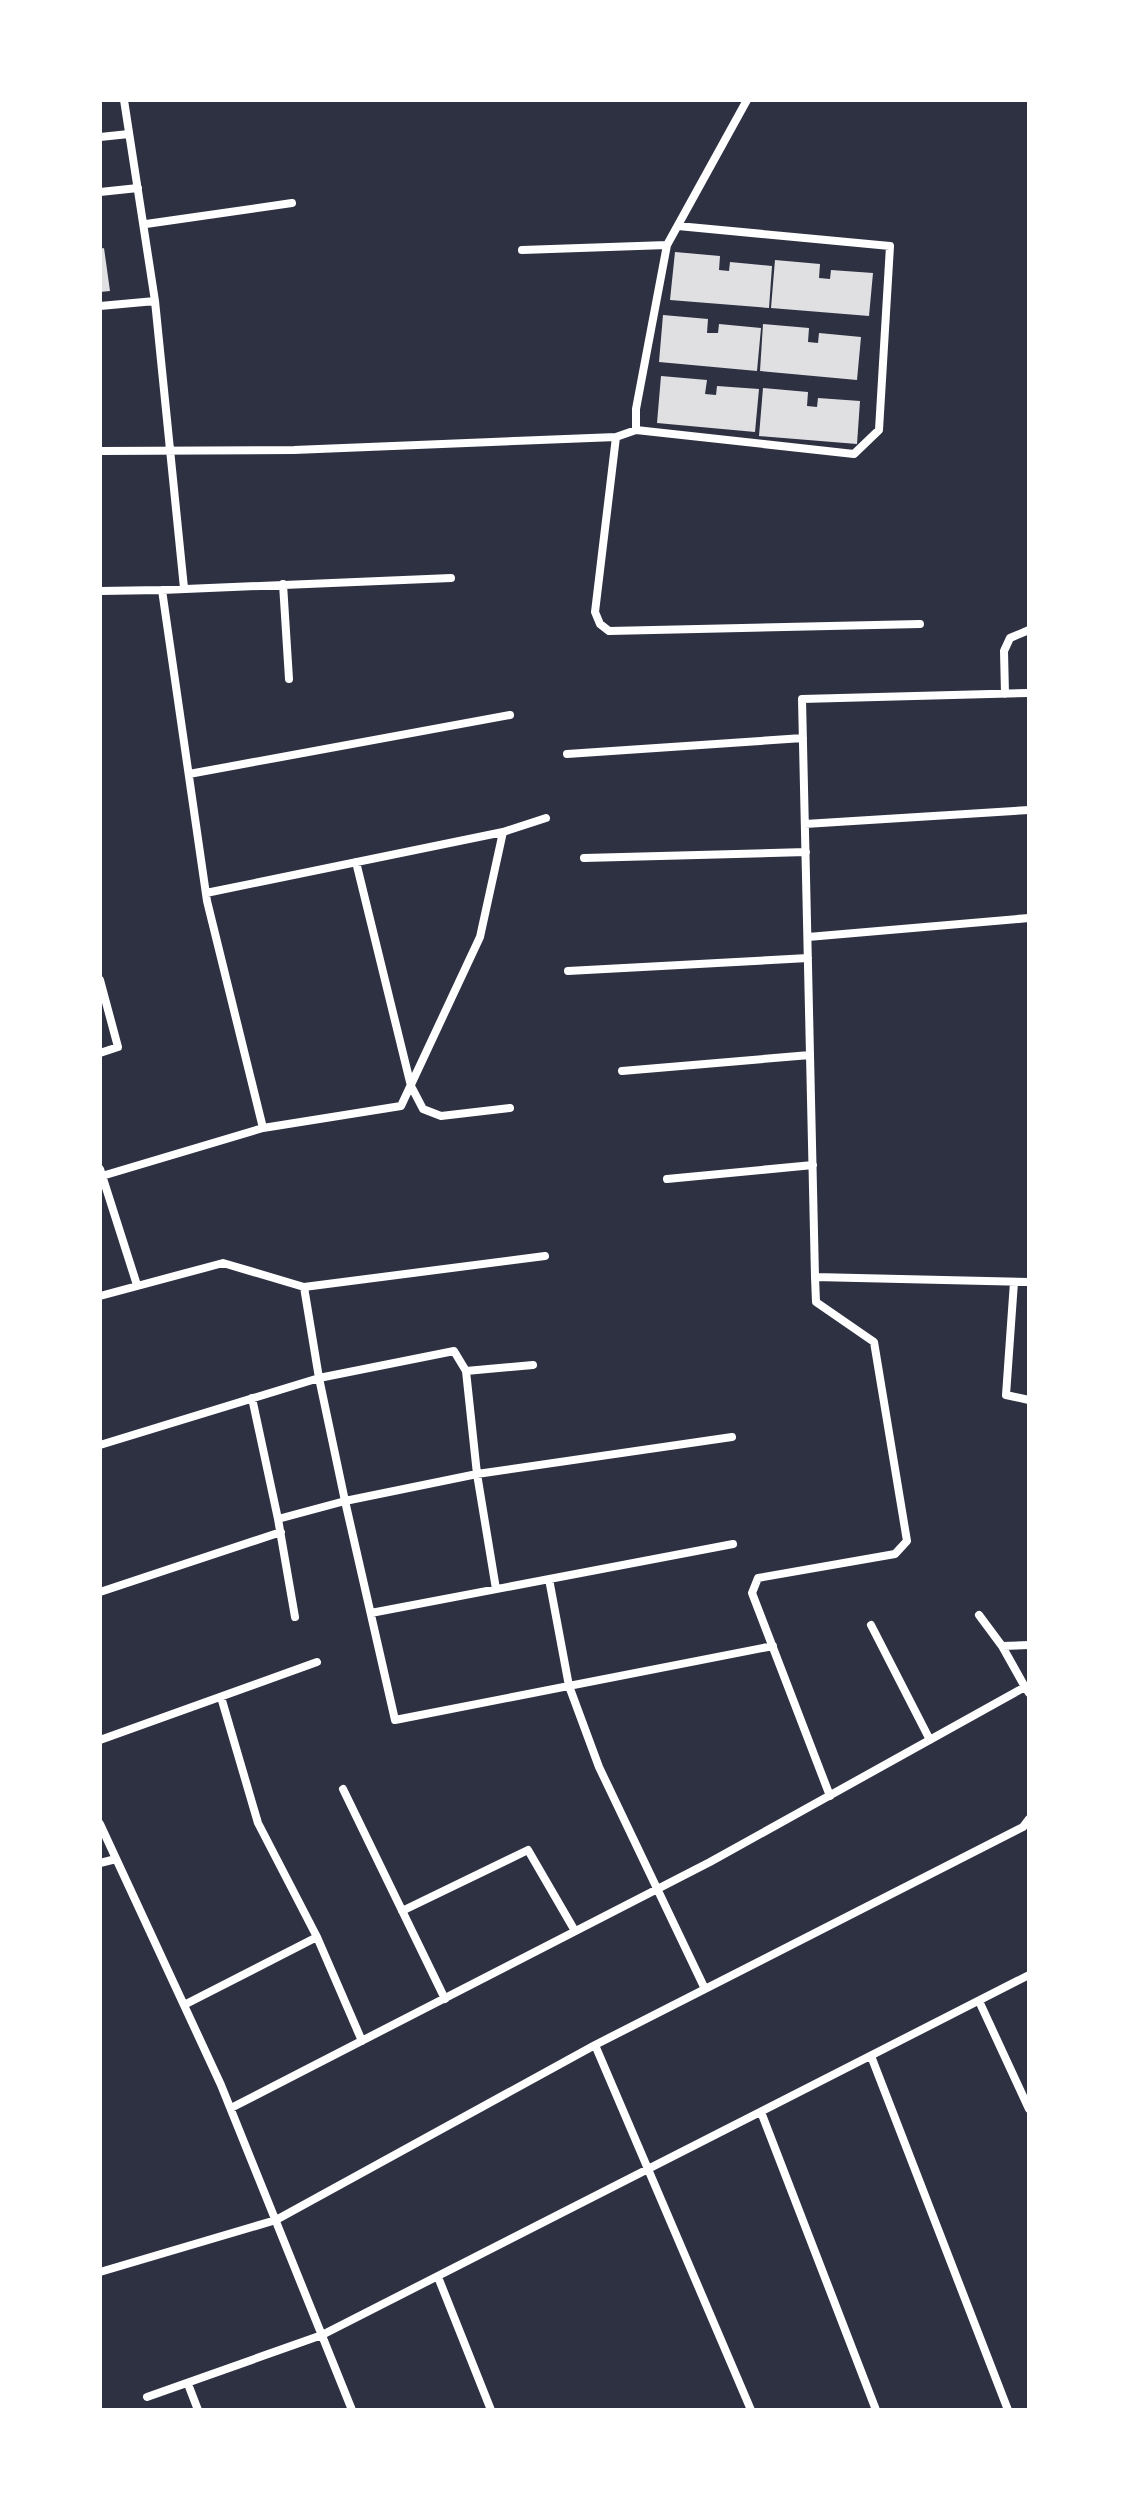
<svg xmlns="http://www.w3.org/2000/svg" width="1129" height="2510" viewBox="0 0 1129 2510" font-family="'DejaVu Sans',sans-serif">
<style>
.building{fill:#e0e0e3}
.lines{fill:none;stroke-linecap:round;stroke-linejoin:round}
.minor{stroke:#fff;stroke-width:8}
</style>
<rect width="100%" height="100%" fill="#2d3142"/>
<path class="building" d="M104,248L110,291L100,292V249Z
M675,252L720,256L719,270L729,271L730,262L772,266L769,308L670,300Z
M775,260L820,264L819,278L830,279L831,270L873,273L869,316L771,308Z
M663,315L708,319L707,333H718L719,324L761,328L757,371L659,362Z
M763,324L809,328L808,342L818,343L819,333L861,337L857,380L760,371Z
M661,376L707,380L705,394L716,395L717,386L759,389L755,432L657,423Z
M763,388L808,392L807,406L817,407L818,398L860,401L857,444L759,436Z"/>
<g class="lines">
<path class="minor" d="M124,100L155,301L184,588
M100,137L129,134
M100,192L138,188
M146,224L292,203
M522,250L667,245
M100,306L155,301
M636,430L854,454L879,430L890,246L678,226
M616,437L595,612L600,624L609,631L920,624
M100,451L294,450L616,437L636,430V409L667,245L747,100
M283,584L289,679
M162,590L451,578
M100,591L162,590L207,901L263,1128L102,1176
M1005,694L1004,651L1010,638L1029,630
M567,754L803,738
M189,774L510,715
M805,824L1029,810
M503,832L546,818
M584,858L806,852
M356,862L411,1086L423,1109L441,1116L510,1108
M206,893L503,832L480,937L401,1106L263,1128
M808,937L1029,918
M568,971L808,958
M100,980L118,1047L100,1053
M622,1071L810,1055
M100,1169L137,1285
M667,1179L813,1165
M815,1277L802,699L1029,693
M1014,1282L1006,1395L1029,1400
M100,1296L223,1263L304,1287
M466,1371L533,1365
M252,1398L278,1519
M100,1445L319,1378L304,1287L545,1256
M549,1579L569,1686L599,1767L705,1989
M496,1589L477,1474L466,1371L454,1351L319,1378L345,1501L477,1474L732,1437
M100,1592L281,1532
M371,1613L733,1544
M979,1615L1002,1646
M295,1617L278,1519L345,1501L395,1720L773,1646
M871,1625L930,1740
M1025,1687L1002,1646L1029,1645
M100,1740L317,1662
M343,1789L445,1999
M830,1796L752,1593L758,1578L895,1554L907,1541L874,1342L816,1302L815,1277L1029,1282
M100,1824L221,2085L352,2410
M100,1863L116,1859
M402,1911L528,1850L575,1931
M317,1937L362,2041
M979,2001L1029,2109
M184,2005L317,1937L258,1823L221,1697
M871,2056L1008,2410
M231,2108L710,1862L1025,1687L1029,1693
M761,2112L876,2410
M100,2272L276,2220L595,2045
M438,2277L491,2410
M188,2384L198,2410
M147,2397L322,2335L1029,1975
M751,2410L595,2045L1023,1827L1029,1819"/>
</g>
<rect width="1129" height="2510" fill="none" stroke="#ffffff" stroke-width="204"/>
</svg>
